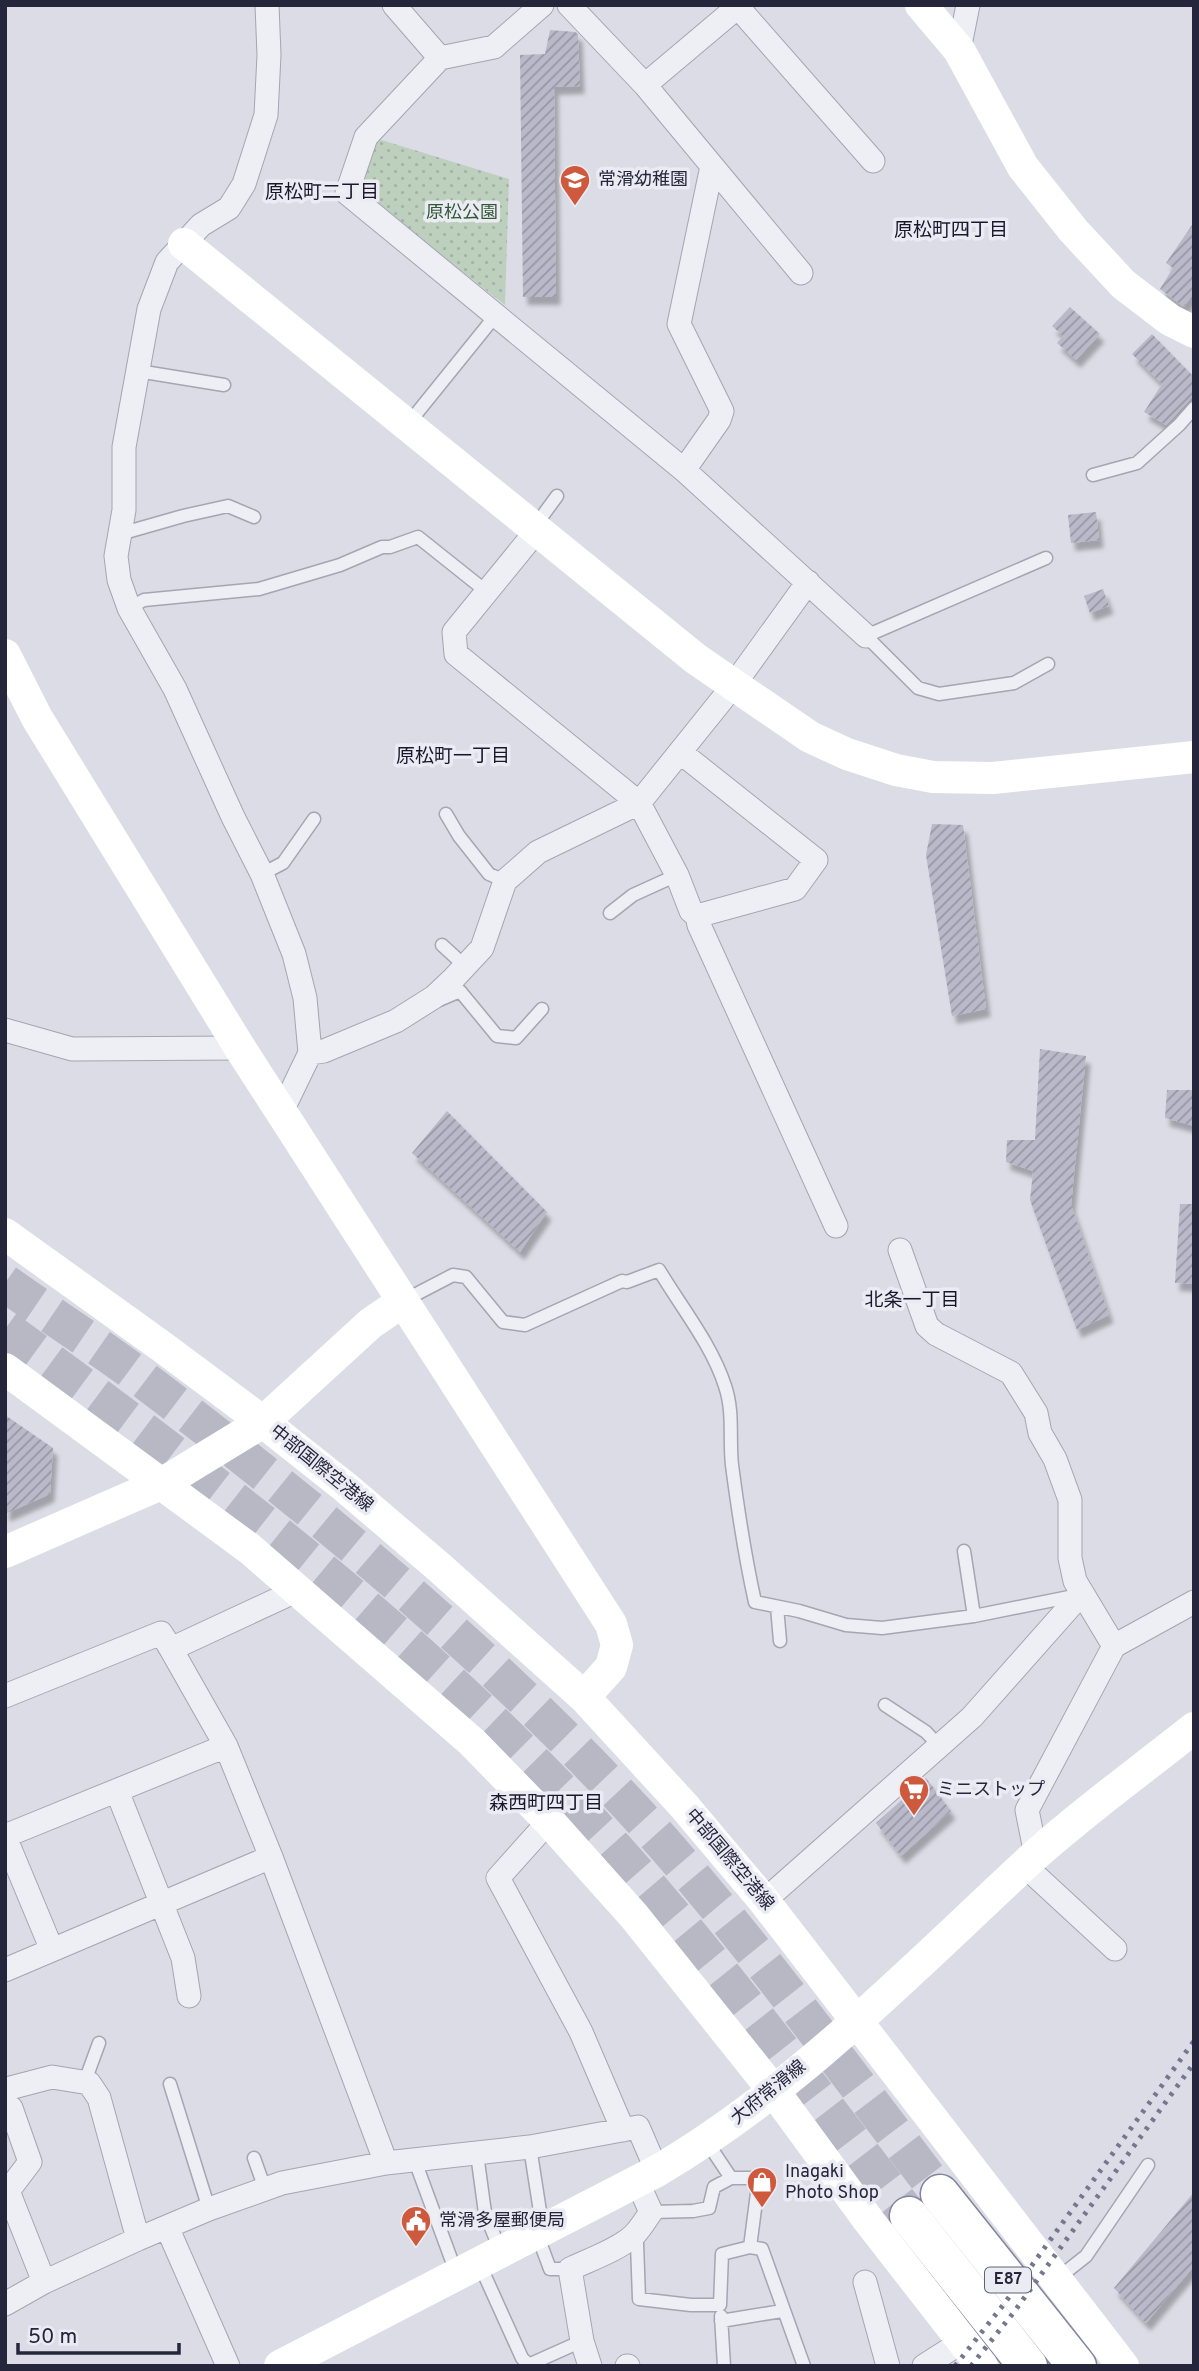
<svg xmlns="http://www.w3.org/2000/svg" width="1199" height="2371" viewBox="0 0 1199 2371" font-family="Overpass,'Noto Sans JP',sans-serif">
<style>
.grass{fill:url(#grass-dots)}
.building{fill:url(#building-hatch);filter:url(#shadow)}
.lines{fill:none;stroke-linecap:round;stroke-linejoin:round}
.highway-tunnel{stroke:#b7b8c4;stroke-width:38;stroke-dasharray:38 19;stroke-linecap:butt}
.lane-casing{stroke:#a5a5b3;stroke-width:15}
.street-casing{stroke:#a5a5b3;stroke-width:25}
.highway-casing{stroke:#83849d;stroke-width:41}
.lane{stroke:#eeeef5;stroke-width:12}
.street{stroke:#eeeef5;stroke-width:23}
.secondary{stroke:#fff;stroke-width:32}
.highway{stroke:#fff;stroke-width:38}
.rail{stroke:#757690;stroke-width:5;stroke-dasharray:3.5 7;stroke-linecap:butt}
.labels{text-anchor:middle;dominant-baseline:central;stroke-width:7;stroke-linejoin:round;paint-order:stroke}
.shield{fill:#ebebf4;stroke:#606173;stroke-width:2}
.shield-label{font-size:16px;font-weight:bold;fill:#25263c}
.poi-label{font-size:18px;fill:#25263c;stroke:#ebebf4;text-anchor:start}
.park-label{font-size:18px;fill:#335838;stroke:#ebebf4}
.street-label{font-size:18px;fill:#25263c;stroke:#ebebf4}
.neighbourhood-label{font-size:19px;fill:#18182d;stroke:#ebebf4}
</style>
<defs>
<pattern id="grass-dots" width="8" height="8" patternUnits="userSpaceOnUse" patternTransform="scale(1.75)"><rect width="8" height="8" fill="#bdd0be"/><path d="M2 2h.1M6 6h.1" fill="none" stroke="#a2b2a4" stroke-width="1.8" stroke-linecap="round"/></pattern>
<pattern id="building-hatch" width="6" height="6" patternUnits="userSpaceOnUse" patternTransform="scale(1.75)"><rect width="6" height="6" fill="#b9b9c9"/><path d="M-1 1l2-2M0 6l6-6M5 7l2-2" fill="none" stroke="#9696a4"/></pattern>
<filter id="shadow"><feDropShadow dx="4.5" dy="8" stdDeviation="2" flood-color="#0004"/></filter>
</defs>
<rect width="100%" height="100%" fill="#dcdce6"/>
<path class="grass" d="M375,138L509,179L505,305L356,189Z"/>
<path class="building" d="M550,30L575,32L578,34L580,86L554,87L556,297H523L520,55L545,54Z
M1194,222V292L1184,307L1160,289L1173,268L1166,263Z
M1070,307L1100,334L1076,360L1057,343L1063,336L1052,326Z
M1152,334L1194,377V395L1166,425L1144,412L1162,384L1132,354Z
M1096,512L1099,540L1071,543L1068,515Z
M1103,589L1109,606L1090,613L1084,596Z
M932,824L963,825L986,1009L952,1016L926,855Z
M1040,1049L1086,1056L1071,1205L1109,1315L1077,1330L1030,1200L1033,1171L1006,1162L1007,1140H1035Z
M1167,1090H1194V1126L1165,1118Z
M447,1111L547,1212L520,1252L412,1153Z
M1180,1204H1194V1284L1175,1283Z
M5,1415L53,1448L50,1494L5,1514Z
M926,1778L951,1811L901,1856L876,1823Z
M1194,2192V2266L1146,2323L1114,2288Z"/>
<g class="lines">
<path class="highway-tunnel" d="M5,1283C50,1315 96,1344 140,1377C324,1516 504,1665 658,1837C758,1950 848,2074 940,2194
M5,1329C209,1477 410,1629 583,1814C701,1940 804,2080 909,2216"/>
<g class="lane-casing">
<path id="lane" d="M138,371L224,385
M408,424L496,315
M1093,475L1137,463L1179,425L1194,408
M535,526L557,496
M121,531L127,532L183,516L228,506L254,517
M1046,558L866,636L918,688L939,694L1014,683L1048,664
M129,608L144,600L259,589L340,565L382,547H390L418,537L487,592
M446,814L459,836L489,874L505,881
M262,874L283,863L314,819
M610,913L633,895L677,875
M442,945L465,966
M439,1000L460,991L497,1036L516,1038L542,1009
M403,1301L453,1275L466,1277L503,1322L525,1325L622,1281L627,1282L659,1270C681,1307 712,1345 725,1386C734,1412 729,1439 732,1465C738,1511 745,1557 755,1602L799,1611L846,1625L882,1628L974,1616L1074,1596
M964,1551L974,1616
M777,1607L780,1641
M885,1705L926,1732L940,1747
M89,2083L88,2073L99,2043
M170,2084L209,2209
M530,2147L541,2218L545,2229
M477,2154L485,2213L501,2252
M254,2158L265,2189
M415,2161L457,2275
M651,2212L693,2211L709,2208L714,2187L731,2178
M537,2234L550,2269H570
M633,2236L637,2243L639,2299L691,2305H720L722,2254L750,2247L759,2178H731L707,2142
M750,2247L762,2249L804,2366
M479,2263L522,2358L530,2366
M1057,2279L1086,2256L1148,2165
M721,2316L724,2366
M721,2321L782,2311
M526,2366L582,2341"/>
</g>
<g class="street-casing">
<path id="street" d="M267,5L269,55L266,115L244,184L229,208L201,225L167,262L149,309L124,447V510L116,556L119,580L129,608L175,689L233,817L262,874L294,954L305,998L310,1053L282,1111
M394,5L440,58
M542,5L494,47L440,58L366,137L347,193L684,470L866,636
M569,5L645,85L801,273
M736,5L873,161
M959,50L968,5
M645,85L740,5
M684,470L719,420L722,411L679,324L712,166
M538,529L454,632L456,654L639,803L677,875L691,911L697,916L795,889L816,860L680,752
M697,916L699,925L836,1226
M5,1030L72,1049L240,1048
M310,1053L324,1051L396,1021L434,997L454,978L482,948L505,881L538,852L639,803L733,686L808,582
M900,1250L927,1326L936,1334L1011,1373L1036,1413L1040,1433L1055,1459L1070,1500V1558L1075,1581L1114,1646
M298,1590L171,1649L226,1746L271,1857L386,2163
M5,1696L161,1633L171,1649
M117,1791L183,1958L189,1996
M549,1821L498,1878L581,2032L623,2130
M5,1836L226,1746
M5,1837L52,1950
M1036,1855L1027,1810L1114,1646L1194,1602
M1025,1866L1115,1949
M764,1901L972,1717L1081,1594
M5,1970L271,1857
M10,2088L52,2077L89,2083L99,2098L138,2239
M5,2110L11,2108L30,2162L8,2191L44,2282
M167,2227L228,2366
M865,2282L888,2366
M5,2304L44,2282L138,2239L209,2209L282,2183L386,2163L530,2147L638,2127L657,2171
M590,2366L582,2341L570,2269C589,2260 620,2249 634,2235C641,2228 646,2219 651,2212L637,2181
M627,2366H628
M924,2366L963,2341"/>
</g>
<g class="highway-casing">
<path id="highway" d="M940,2194L1077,2366
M909,2216L1028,2366"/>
</g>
<use href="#lane" class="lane"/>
<use href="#street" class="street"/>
<path class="secondary" d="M921,5L959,50L1023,167L1073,230L1123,284L1170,320L1194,332
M184,244L696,659L810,737L847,754L896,770L933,777L993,778L1194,757
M5,655L37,718L240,1048L611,1624L617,1645L611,1667L584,1697
M5,1234L161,1346L263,1422L345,1487L440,1568L584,1697L684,1806L764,1901L1123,2366
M5,1369L250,1549L472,1742L549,1821L634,1916L773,2090L869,2221L982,2366
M5,1552L163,1483L263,1422L371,1323L402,1302
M280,2366L657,2171C797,2089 913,1968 1032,1858C1083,1812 1140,1771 1194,1728"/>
<use href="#highway" class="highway"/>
<path class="rail" d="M955,2366L1004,2304L1194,2041
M971,2366L1014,2312L1194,2063"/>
</g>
<defs>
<g id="school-pin" transform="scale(1.575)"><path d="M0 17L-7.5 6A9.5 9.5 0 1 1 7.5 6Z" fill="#cf593d" stroke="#ebebf4"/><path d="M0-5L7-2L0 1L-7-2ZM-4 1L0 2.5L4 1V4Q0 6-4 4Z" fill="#fff"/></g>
<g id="supermarket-pin" transform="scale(1.575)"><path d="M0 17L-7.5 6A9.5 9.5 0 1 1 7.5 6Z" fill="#cf593d" stroke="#ebebf4"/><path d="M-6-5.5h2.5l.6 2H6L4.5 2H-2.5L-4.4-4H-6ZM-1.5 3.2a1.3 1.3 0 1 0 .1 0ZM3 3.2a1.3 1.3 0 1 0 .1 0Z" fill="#fff"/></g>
<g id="shop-pin" transform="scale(1.575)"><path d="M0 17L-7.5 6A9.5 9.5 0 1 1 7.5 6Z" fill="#cf593d" stroke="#ebebf4"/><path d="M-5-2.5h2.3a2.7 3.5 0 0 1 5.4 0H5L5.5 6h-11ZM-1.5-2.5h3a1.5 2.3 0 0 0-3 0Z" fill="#fff"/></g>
<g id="civic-pin" transform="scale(1.575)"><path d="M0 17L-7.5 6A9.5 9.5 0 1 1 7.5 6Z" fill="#cf593d" stroke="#ebebf4"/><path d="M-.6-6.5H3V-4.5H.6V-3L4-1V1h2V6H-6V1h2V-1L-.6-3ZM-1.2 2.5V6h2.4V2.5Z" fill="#fff"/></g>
</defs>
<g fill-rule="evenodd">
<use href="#school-pin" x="575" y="180"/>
<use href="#supermarket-pin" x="914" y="1790"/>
<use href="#shop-pin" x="762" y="2182"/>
<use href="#civic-pin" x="416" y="2221"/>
</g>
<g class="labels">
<rect class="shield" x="985" y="2267.5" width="46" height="25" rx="5"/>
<g class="shield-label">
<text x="1008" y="2280">E87</text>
</g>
<g class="poi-label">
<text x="598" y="180">常滑幼稚園</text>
<text x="937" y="1790">ミニストップ</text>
<text x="785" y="2172">Inagaki<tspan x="785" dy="21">Photo Shop</tspan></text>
<text x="439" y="2221">常滑多屋郵便局</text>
</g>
<g class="park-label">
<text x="462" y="213">原松公園</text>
</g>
<g class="street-label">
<text transform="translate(321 1469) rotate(39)">中部国際空港線</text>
<text transform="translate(729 1860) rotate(50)">中部国際空港線</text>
<text transform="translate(769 2093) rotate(-39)">大府常滑線</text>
</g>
<g class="neighbourhood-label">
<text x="322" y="193">原松町二丁目</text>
<text x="951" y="231">原松町四丁目</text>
<text x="453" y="757">原松町一丁目</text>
<text x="912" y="1301">北条一丁目</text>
<text x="546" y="1804">森西町四丁目</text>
</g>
</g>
<rect width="1199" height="2371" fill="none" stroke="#25263c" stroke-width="14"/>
<path d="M18 2343v10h161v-10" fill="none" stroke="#25263c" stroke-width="3.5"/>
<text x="28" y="2343" font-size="21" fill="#25263c" stroke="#ebebf4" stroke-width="5" paint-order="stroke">50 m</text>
</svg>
